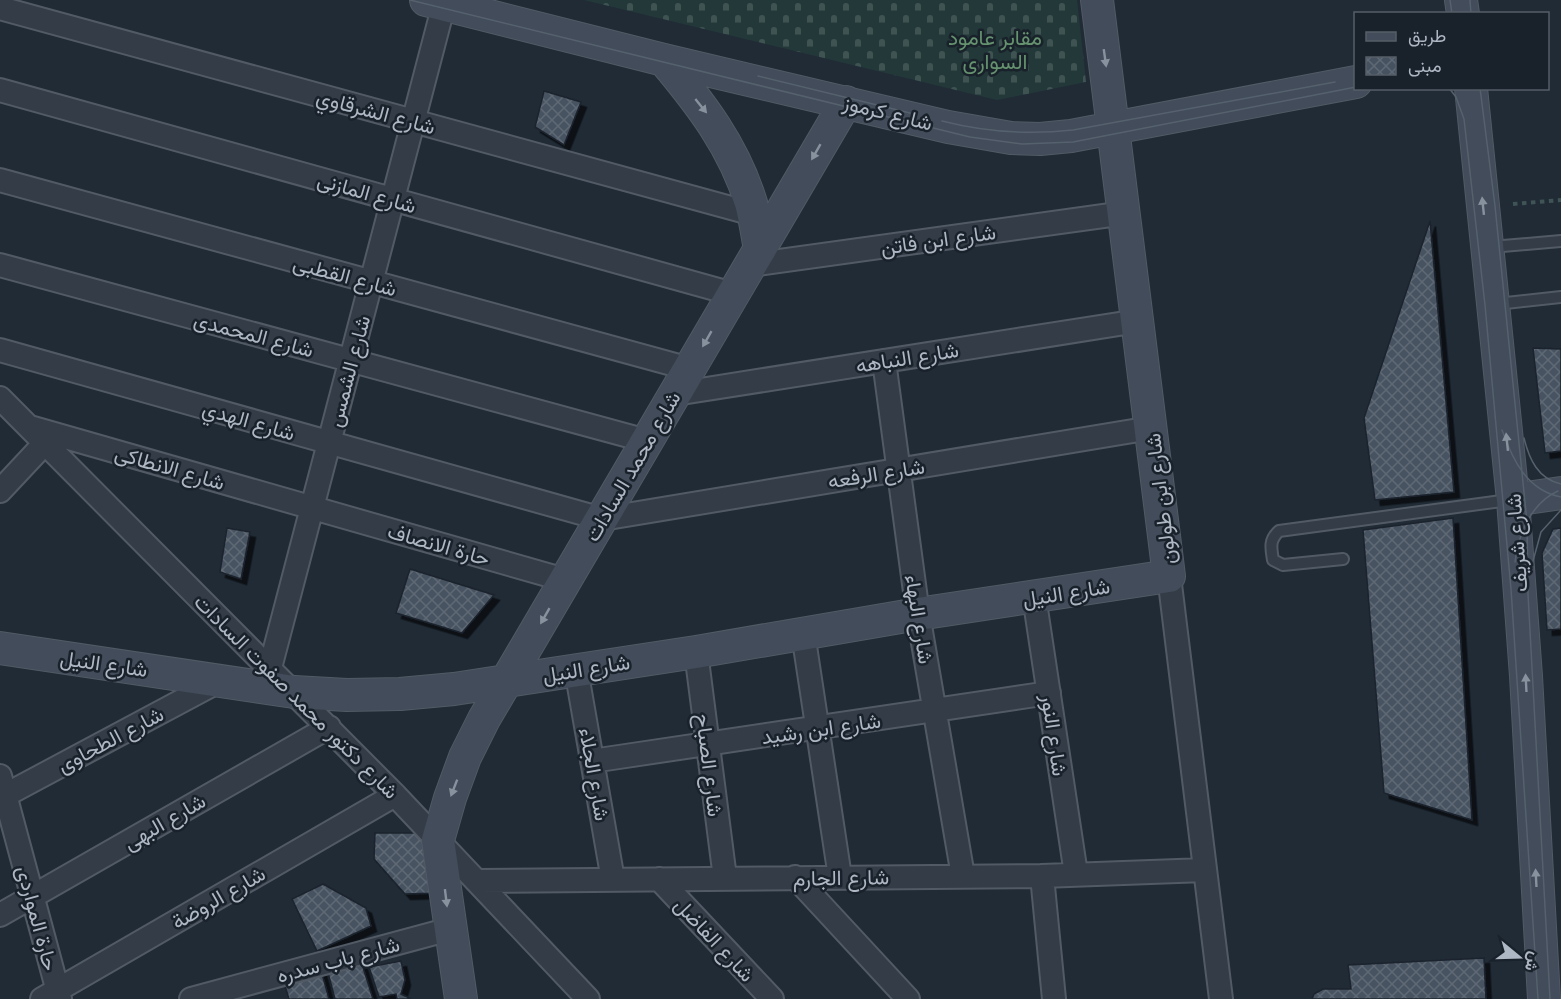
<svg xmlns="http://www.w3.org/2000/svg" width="1561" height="999" viewBox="0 0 1561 999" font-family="'Open Sans',Vazirmatn,sans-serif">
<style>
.cemetery{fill:url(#cemetery-stones)}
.building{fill:url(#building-cross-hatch);stroke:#1b232d;stroke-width:1.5;filter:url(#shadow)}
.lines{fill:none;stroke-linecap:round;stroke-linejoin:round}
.lane-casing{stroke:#515a65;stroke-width:14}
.street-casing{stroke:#515a65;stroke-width:26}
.secondary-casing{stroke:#515a65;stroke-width:34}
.path{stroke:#405355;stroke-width:4;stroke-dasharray:4.5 4.5;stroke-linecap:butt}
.lane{stroke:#343c47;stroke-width:10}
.street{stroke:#343c47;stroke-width:22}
.secondary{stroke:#424c5a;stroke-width:32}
.tram{stroke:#56616e;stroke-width:1.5}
.oneway{fill:#88929f}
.labels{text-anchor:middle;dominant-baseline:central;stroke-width:5;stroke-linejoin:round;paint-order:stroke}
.park-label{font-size:21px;fill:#66936f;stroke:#19222b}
.street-label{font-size:21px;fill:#aeb7c4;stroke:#19222b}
</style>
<defs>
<pattern id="cemetery-stones" width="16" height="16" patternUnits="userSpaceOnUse" patternTransform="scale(1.5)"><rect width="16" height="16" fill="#233838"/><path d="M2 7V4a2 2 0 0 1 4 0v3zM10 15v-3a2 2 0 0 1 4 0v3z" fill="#405353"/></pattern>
<pattern id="building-cross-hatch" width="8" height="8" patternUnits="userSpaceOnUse" patternTransform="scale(1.5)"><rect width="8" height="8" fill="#465260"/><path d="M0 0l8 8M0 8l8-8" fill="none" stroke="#5e6975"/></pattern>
<filter id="shadow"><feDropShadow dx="5.5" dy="5.5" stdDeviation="0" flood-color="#0009"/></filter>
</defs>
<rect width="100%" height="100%" fill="#202b36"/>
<path class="cemetery" d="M584,0H1077L1086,82L997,100Z"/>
<path class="building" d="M544,91L581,102L564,145L535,127Z
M1430,221L1454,492L1375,500L1364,418Z
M1533,348L1561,349V451L1545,453Z
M1453,518L1472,820L1384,793L1363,530Z
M227,528L250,532L241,579L220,572Z
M1561,528V629L1547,630L1542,553L1553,529Z
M410,569L494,595L462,633L396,613Z
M375,833H425L440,893L405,894L374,859Z
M323,884L366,908L371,926L317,951L292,899Z
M1484,958L1486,999H1312L1314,994L1323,989H1351L1348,965Z
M361,961L373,999H335L327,969Z
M401,961L405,980L401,994L411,999H397L396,994L379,997L369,967Z
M321,970L329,999H289L285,986L294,983L292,978Z"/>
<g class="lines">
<g class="lane-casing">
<path id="lane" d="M1491,247L1561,241
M1497,304L1561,297
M1343,559L1283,565L1273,560C1271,548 1269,540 1279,531L1509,500"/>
</g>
<g class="street-casing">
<path id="street" d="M0,8L753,214
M0,90L733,294
M0,180L690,369
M0,265L647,441
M750,265L1125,213
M0,350L602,519L1151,428
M884,361L918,614L963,876
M675,394L1138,321
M0,398L395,795L588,999
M30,427L565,580
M0,491L45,443
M1169,576L1221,999
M1034,596L1076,874
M803,633L840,877
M696,652L725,878
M270,668L444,4
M576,669L613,880
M592,761L1049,693
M0,776L60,999
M0,798L219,681
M1042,876L1054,999
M795,877L908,999
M659,879L772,999
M477,881L1042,876L1205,870
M0,915L329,727
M42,999L395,795
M191,999L450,929"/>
</g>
<g class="secondary-casing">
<path id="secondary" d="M426,0L664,60L948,127L1011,138L1040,139L1071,136L1356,82
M1461,0L1463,14
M664,60C701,104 734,147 751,203C755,218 757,234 760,249
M1471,88L1513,500L1526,676L1544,999
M1513,500L1561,493
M0,648L294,692L347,695L400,694L454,689L696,652L918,614L1169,576L1097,0
M461,999L438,840L450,798L465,757L484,719L846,102"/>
</g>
<path class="path" d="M1513,204L1561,200"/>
<use href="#lane" class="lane"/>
<use href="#street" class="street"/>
<use href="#secondary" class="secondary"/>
<path class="tram" d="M410,0L970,137L1022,144L1073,142L1356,87
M1450,0L1452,14
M1470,0L1471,14
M758,76L910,113
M1449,88L1456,97L1464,119L1485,305L1511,589L1538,999
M1480,88L1495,206L1527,522L1528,594L1550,999
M942,121C985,132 1028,135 1073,130L1335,82
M1502,430C1513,461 1527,490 1561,497
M1524,438C1529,459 1538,479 1561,484
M1533,561L1541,532L1561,510
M1515,562C1518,535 1531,503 1558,491"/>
</g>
<defs><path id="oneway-solid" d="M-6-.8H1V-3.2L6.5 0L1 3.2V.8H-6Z" transform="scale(1.5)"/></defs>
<g class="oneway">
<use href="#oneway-solid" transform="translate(1105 58) rotate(82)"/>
<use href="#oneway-solid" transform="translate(701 106) rotate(51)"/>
<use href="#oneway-solid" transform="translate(816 152) rotate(120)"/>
<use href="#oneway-solid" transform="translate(1483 206) rotate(-96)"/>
<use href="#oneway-solid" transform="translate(707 339) rotate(120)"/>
<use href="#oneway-solid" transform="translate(1507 442) rotate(-96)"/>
<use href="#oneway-solid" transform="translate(545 616) rotate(120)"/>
<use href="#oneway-solid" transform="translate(1526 683) rotate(-93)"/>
<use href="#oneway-solid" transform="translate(454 788) rotate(111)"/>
<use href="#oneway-solid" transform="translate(1536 878) rotate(-93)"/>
<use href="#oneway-solid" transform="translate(446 898) rotate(83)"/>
</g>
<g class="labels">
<g class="park-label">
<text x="995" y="37">مقابر عامود<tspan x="995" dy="24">السوارى</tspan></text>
</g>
<g class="street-label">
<text transform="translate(376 111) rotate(15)">شارع الشرقاوي</text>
<text transform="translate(888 112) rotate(14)">شارع كرموز</text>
<text transform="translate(367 192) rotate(16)">شارع المازنى</text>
<text transform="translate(938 239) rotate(-8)">شارع ابن فاتن</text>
<text transform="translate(345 275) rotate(15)">شارع القطبى</text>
<text transform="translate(254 334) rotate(15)">شارع المحمدى</text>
<text transform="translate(907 357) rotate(-9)">شارع النباهه</text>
<text transform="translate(348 371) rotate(-75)">شارع الشمس</text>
<text transform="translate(249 420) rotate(16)">شارع الهدي</text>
<text transform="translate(632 466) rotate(-60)">شارع محمد السادات</text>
<text transform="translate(170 467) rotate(16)">شارع الانطاكى</text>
<text transform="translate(876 473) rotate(-9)">شارع الرفعه</text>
<text transform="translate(1160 499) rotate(-97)">شارع ابن طولون</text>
<text transform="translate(1516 543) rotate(-94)">شارع شريف</text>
<text transform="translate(439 544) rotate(16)">حارة الانصاف</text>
<text transform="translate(1066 592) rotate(-9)">شارع النيل</text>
<text transform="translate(920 619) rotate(81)">شارع البهاء</text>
<text transform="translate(104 663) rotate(8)">شارع النيل</text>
<text transform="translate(586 668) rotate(-9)">شارع النيل</text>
<text transform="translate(297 696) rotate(45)">شارع دكتور محمد صفوت السادات</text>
<text transform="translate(821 728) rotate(-8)">شارع ابن رشيد</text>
<text transform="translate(1055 735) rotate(82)">شارع النور</text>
<text transform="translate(110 739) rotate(-28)">شارع الطحاوى</text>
<text transform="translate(710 765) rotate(83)">شارع الصباح</text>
<text transform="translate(595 774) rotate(80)">شارع الجلاء</text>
<text transform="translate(164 821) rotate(-30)">شارع البهى</text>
<text transform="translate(841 877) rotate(-1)">شارع الجارم</text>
<text transform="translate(218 897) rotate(-30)">شارع الروضة</text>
<text transform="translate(38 918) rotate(75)">حارة المواردى</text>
<text transform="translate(715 939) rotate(47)">شارع الفاضل</text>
<text transform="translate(338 959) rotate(-15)">شارع باب سدره</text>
</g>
</g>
<rect x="1354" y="12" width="195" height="78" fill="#19222b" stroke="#555e68" stroke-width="1.5"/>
<rect x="1366" y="32" width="30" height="9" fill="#424c5a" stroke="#555e68" stroke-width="1.5"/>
<text x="1408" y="42" font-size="18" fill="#aeb7c4">طريق</text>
<rect x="1366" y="57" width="30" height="18" fill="url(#building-cross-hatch)" stroke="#555e68" stroke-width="1.5"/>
<text x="1408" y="72" font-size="18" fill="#aeb7c4">مبنى</text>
<g transform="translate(1519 957) rotate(109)" stroke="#19222b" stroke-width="4.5" paint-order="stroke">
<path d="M0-4.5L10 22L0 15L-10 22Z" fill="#aeb7c4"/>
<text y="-9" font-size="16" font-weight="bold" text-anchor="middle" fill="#aeb7c4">ش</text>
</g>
</svg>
